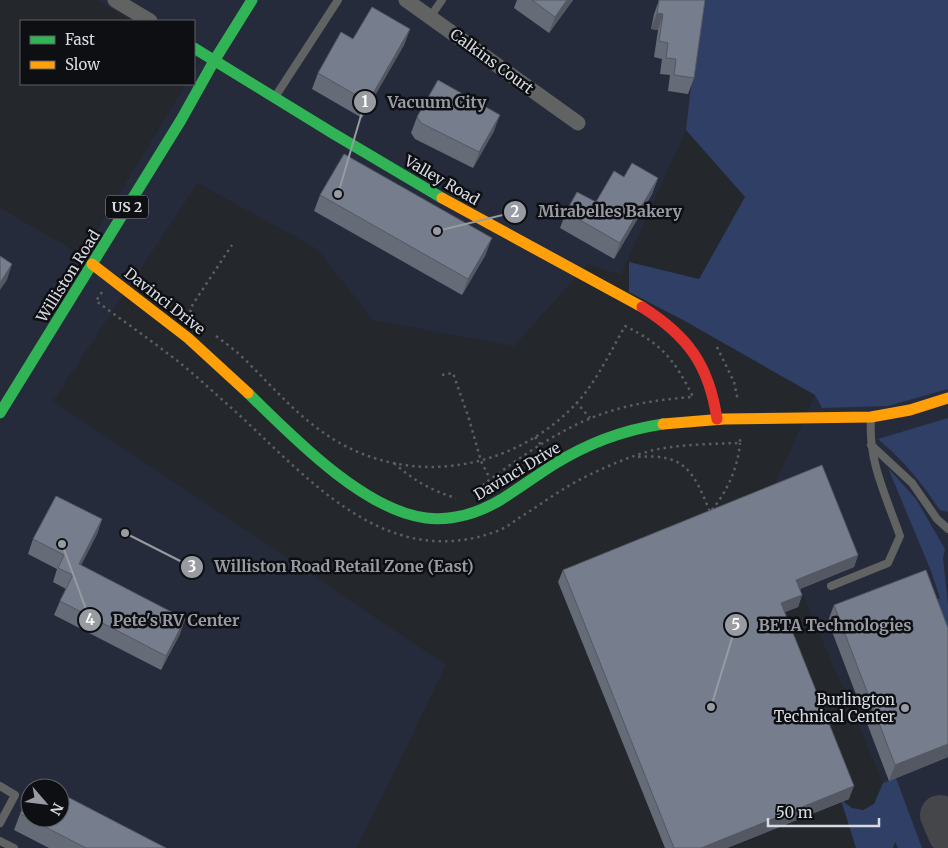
<svg xmlns="http://www.w3.org/2000/svg" width="948" height="848" viewBox="0 0 948 848" font-family="Merriweather,serif">
<style>
.built{fill:#252b3a;fill-rule:evenodd}
.green{fill:#303f66}
.lines{fill:none;stroke-linecap:round;stroke-linejoin:round}
.taxiway{stroke:#44464a;stroke-width:40}
.path{stroke:#5c5e5f;stroke-width:2.5;stroke-dasharray:2.5 4;stroke-linecap:butt}
.lane{stroke:#616262;stroke-width:8}
.street{stroke:#616262;stroke-width:15}
.fast{stroke:#30b455;stroke-width:11}
.slow{stroke:#ff9f0a;stroke-width:11}
.jam{stroke:#e5322d;stroke-width:11}
.wall{fill:#656c78}
.shaded-wall{fill:#535862}
.building{fill:#767d8c;stroke:#535862}
.poi-dot{fill:#989ba2;stroke:#0d0f13;stroke-width:2}
.labels{text-anchor:middle;dominant-baseline:central;stroke-width:5;stroke-linejoin:round;paint-order:stroke}
.shield{fill:#0d0f13;stroke:#9a9da3;stroke-width:1}
.shield-label{font-size:14px;font-weight:bold;fill:#d7dae1}
.street-label{font-size:15px;fill:#d7dae1;stroke:#0d0f13}
.poi-label{font-size:15px;fill:#d7dae1;stroke:#0d0f13;text-anchor:end}
.leader{fill:none;stroke:#989ba2;stroke-width:2}
.callout-dot{fill:#989ba2;stroke:#0d0f13;stroke-width:2}
.mark-label{font-size:15px;text-anchor:middle;font-weight:bold;fill:#fff}
.callout-label{font-size:16px;text-anchor:middle;font-weight:bold;fill:#989ba2;stroke:#0d0f13;stroke-width:5;stroke-linejoin:round;paint-order:stroke}
</style>
<rect width="100%" height="100%" fill="#24272c"/>
<path class="built" d="M96,0H798L686,130L621,275L588,264L514,346L373,320L317,249L198,183L53,401L446,665L357,848H0V208L82,255L186,84H194V72L201,60L194,56V21H133ZM30,788H60V818H30Z
M948,326V848H898L880,801L883,783L805,600L787,577L771,493L815,395Z"/>
<path class="green" d="M706,0H948V389L888,406L822,408L815,395L683,320L629,292V262L699,279L745,197L686,130L699,15Z
M948,418V512L940,510C920,481 906,463 878,439Z
M888,468L916,499L945,549L943,558L948,605V659L927,605L940,598L931,571Z
M896,778L922,848H898L895,842L893,848H856L841,800L852,808L863,810L874,804L883,783Z"/>
<g class="lines">
<path class="taxiway" d="M940,815L948,834"/>
<path class="path" d="M102,292L96,301C122,320 149,339 175,359C193,373 210,389 227,404C304,472 383,576 500,530C507,527 513,522 519,518C540,505 561,489 583,478C605,467 630,456 654,450C682,444 712,444 740,443V436
M194,318L190,310L193,304L232,245
M216,336C224,342 232,348 239,354C273,386 297,418 338,442C419,489 522,467 582,397C599,376 612,349 625,326C663,345 674,359 693,397C661,399 629,404 599,415C558,430 519,458 484,484V487
M717,347L734,382L738,401
M442,375L453,373L469,419L481,461L490,479
M576,402L590,418
M535,437L541,445
M638,457C686,453 694,473 710,512C726,494 738,468 740,443
M394,463C413,480 432,491 456,498"/>
<path class="lane" d="M430,17L442,0
M275,97L338,0
M871,445L912,483L937,519L948,529
M831,586L888,563L900,536C886,496 868,461 871,419
M0,786L15,795L0,823
M0,841L14,848"/>
<path class="street" d="M115,0L150,21
M406,0L578,123"/>
<path class="fast" d="M194,48L334,134L442,198
M248,393C292,436 363,510 426,518C453,521 479,513 502,499C519,488 536,476 553,465C586,444 623,430 663,424
M0,413L181,120L214,61L252,0"/>
<path class="slow" d="M442,198L642,307
M92,264L188,338L248,393
M663,424L724,419L871,417L910,410L948,398"/>
<path class="jam" d="M642,307C688,336 709,365 717,419"/>
</g>
<path class="wall" d="M517,0H573L549,33L514,8Z
M659,0H705L694,78L688,94L668,91L670,75L660,74L662,59L654,57L658,30L651,29L654,14Z
M410,29L404,45L362,118L312,89L318,73L353,39Z
M417,117L494,131L473,168L415,139L411,133Z
M624,177L658,178L652,194L614,259L560,228L566,212L596,202Z
M320,195L486,254L462,295L314,211Z
M102,519L97,534L81,565L180,634L161,670L54,615L60,601L66,589L53,582L57,569L28,554L33,539Z
M858,555L854,567L800,589L802,595L798,607L784,612L849,799L727,848H665L558,582L563,570Z
M834,605L948,628V757L889,781L828,621Z
M20,814L166,848H49L14,830Z"/>
<path class="shaded-wall" d="M567,0H573L549,33L555,17Z
M657,13L663,14L658,30L651,29Z
M410,29L404,45L362,118L368,102Z
M500,115L494,131L473,168L479,152Z
M658,178L652,194L614,259L620,243Z
M492,238L486,254L462,295L468,279Z
M12,264L7,280L0,290V283Z
M102,519L97,534L74,579L79,564Z
M858,555L854,567L792,592L796,580Z
M802,595L798,607L776,616L781,603Z
M185,619L180,634L161,670L166,656Z
M948,744V757L889,781L895,765Z
M854,786L849,799L727,848H701Z"/>
<path class="building" d="M532,0H567L555,17Z
M659,0H705L694,78L674,75L676,59L666,58L668,43L659,41L663,14L657,13Z
M372,7L410,29L368,102L318,73L341,32L353,39Z
M438,80L500,115L479,152L421,123L417,117Z
M344,154L492,238L468,279L320,195Z
M632,163L658,178L620,243L566,212L577,192L596,202L614,171L624,177Z
M0,256L12,264L0,283Z
M822,465L858,555L796,580L802,595L781,603L854,786L701,848H674L563,570Z
M56,496L102,519L79,564L185,619L166,656L60,601L73,575L58,568L64,555L33,539Z
M926,570L948,628V744L895,765L834,605Z
M37,781L50,788H34Z
M60,793L166,848H86L20,814L30,795V818H60Z"/>
<circle class="poi-dot" cx="905" cy="708" r="5"/>
<g class="labels">
<rect class="shield" x="106" y="195.5" width="42" height="23" rx="4"/>
<g class="shield-label">
<text x="127" y="207">US 2</text>
</g>
<g class="street-label">
<text transform="translate(492 61) rotate(36)">Calkins Court</text>
<text transform="translate(442 180) rotate(30)">Valley Road</text>
<text transform="translate(68 276) rotate(-58)">Williston Road</text>
<text transform="translate(165 301) rotate(38)">Davinci Drive</text>
<text transform="translate(517 471) rotate(-31)">Davinci Drive</text>
</g>
<g class="poi-label">
<text x="895" y="699">Burlington<tspan x="895" dy="17">Technical Center</tspan></text>
</g>
</g>
<path class="leader" d="M338 194L365 102M437 231L515 212M125 533L192 567M62 544L90 620M711 707L736 625"/>
<g class="callout-dot">
<circle cx="338" cy="194" r="5"/>
<circle cx="437" cy="231" r="5"/>
<circle cx="125" cy="533" r="5"/>
<circle cx="62" cy="544" r="5"/>
<circle cx="711" cy="707" r="5"/>
<circle cx="365" cy="102" r="12"/>
<circle cx="515" cy="212" r="12"/>
<circle cx="192" cy="567" r="12"/>
<circle cx="90" cy="620" r="12"/>
<circle cx="736" cy="625" r="12"/>
</g>
<g class="mark-label">
<text x="365" y="107">1</text>
<text x="515" y="217">2</text>
<text x="192" y="572">3</text>
<text x="90" y="625">4</text>
<text x="736" y="630">5</text>
</g>
<g class="callout-label">
<text x="437" y="108">Vacuum City</text>
<text x="610" y="217">Mirabelles Bakery</text>
<text x="344" y="572">Williston Road Retail Zone (East)</text>
<text x="176" y="626">Pete's RV Center</text>
<text x="835" y="631">BETA Technologies</text>
</g>
<rect x="20" y="20" width="175" height="65" fill="#0d0f13" stroke="#5e6065"/>
<rect x="30" y="36" width="25" height="8" fill="#30b455" stroke="#5e6065"/>
<text x="65" y="45" font-size="15" fill="#d7dae1">Fast</text>
<rect x="30" y="61" width="25" height="8" fill="#ff9f0a" stroke="#5e6065"/>
<text x="65" y="70" font-size="15" fill="#d7dae1">Slow</text>
<g transform="translate(45 803) rotate(118)"><circle r="24" fill="#0d0f13" stroke="#5e6065"/>
<path d="M0-4L9 19L0 12L-9 19Z" fill="#989ba2"/>
<text y="-8" font-size="14" font-weight="bold" text-anchor="middle" fill="#d7dae1">N</text>
</g>
<path d="M768 818v8h111v-8" fill="none" stroke="#d7dae1" stroke-width="2.5"/>
<text x="776" y="818" font-size="15" fill="#d7dae1" stroke="#0d0f13" stroke-width="4" paint-order="stroke">50 m</text>
</svg>
